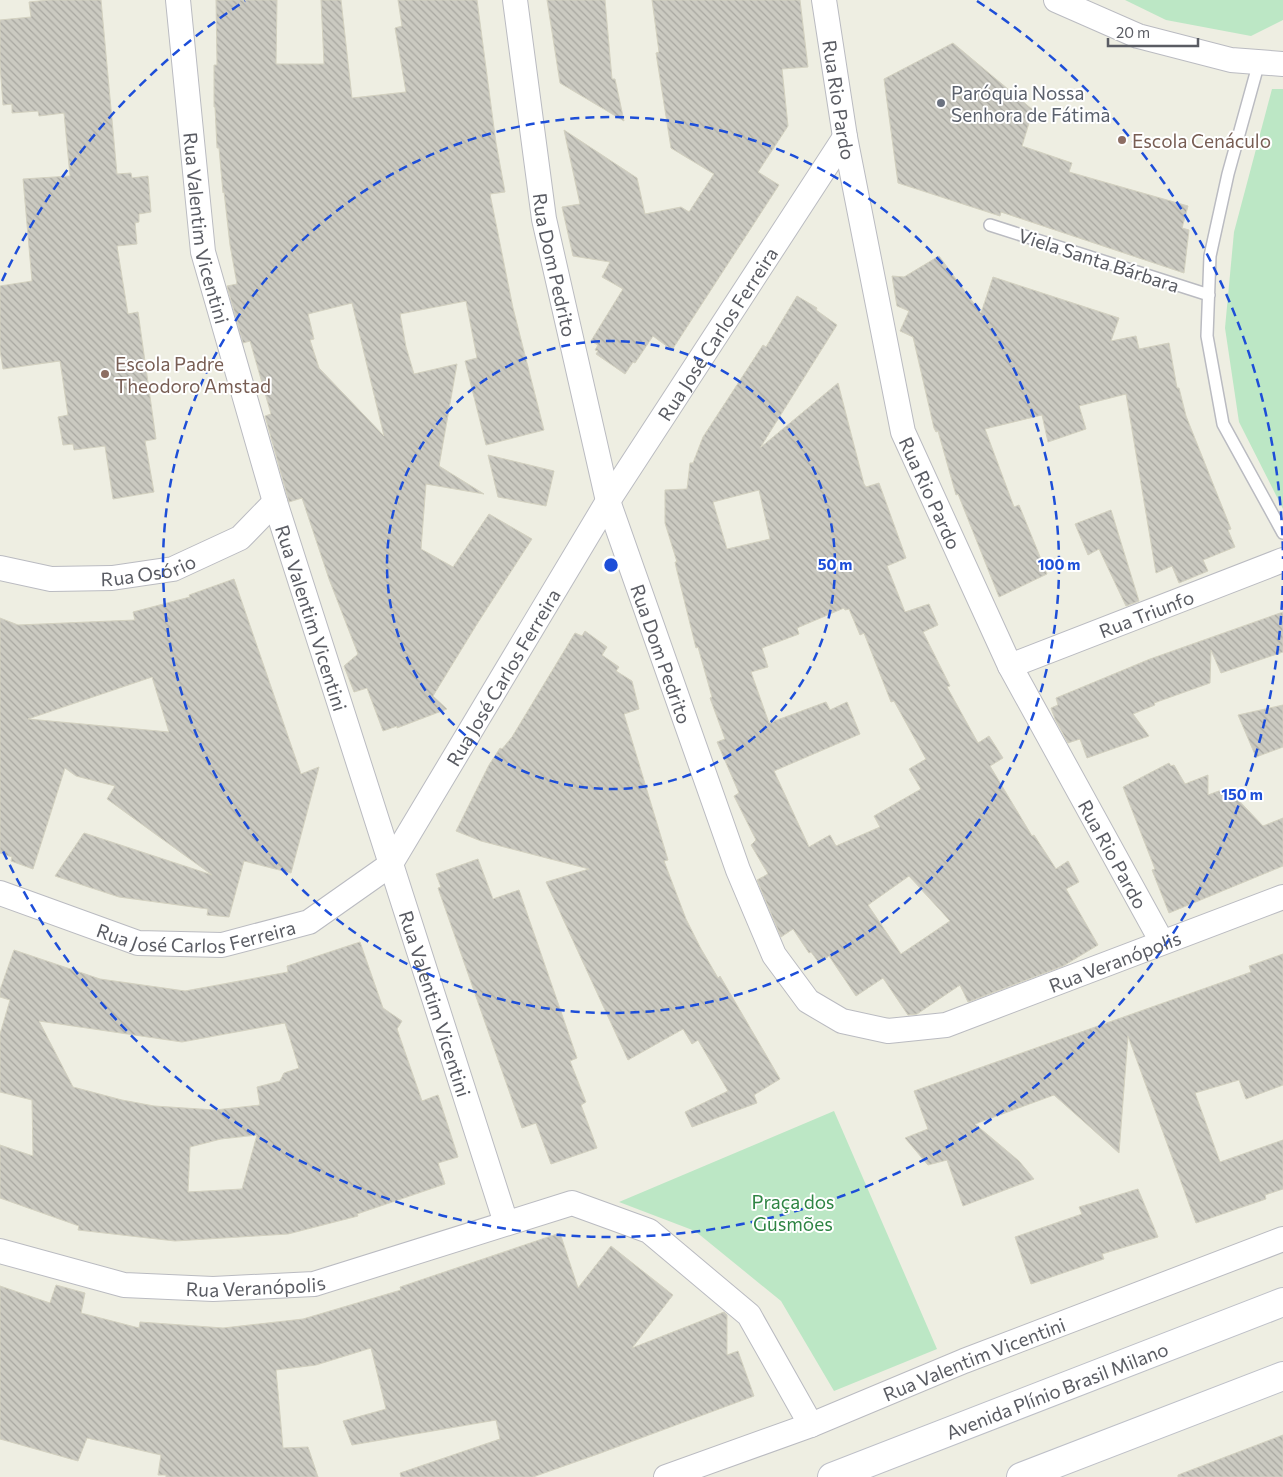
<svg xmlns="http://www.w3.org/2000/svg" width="1283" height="1477" viewBox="0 0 1283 1477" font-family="Commissioner,sans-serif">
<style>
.park{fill:#bce7c5}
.building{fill:url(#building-back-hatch);stroke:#d3d1c0;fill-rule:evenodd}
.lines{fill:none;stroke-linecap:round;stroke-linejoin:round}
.lane-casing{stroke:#babbc1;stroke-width:14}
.street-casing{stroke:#babbc1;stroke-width:26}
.secondary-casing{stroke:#bec0c8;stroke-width:30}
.lane{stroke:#fff;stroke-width:11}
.street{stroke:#fff;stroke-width:24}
.secondary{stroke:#fff;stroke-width:28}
.ring{fill:none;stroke:#1d4ed8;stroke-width:2.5;stroke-dasharray:9 6}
.worship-dot{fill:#6b7280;stroke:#fff;stroke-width:2}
.education-dot{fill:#8d6e63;stroke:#fff;stroke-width:2}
.labels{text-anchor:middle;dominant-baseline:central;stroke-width:4;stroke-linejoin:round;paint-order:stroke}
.worship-label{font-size:19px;fill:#5b616d;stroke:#fff;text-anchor:start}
.street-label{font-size:19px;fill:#5a5c63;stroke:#fff}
.education-label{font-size:19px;fill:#785e54;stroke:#fff;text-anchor:start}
.park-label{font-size:19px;fill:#2f8544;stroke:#fff}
.centre{fill:#1d4ed8;stroke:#fff;stroke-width:2.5}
.ring-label{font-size:15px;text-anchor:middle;font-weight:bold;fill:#1d4ed8;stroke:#fff;stroke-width:4;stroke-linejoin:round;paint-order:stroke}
</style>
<defs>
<pattern id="building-back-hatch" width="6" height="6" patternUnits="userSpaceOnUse" patternTransform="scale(1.25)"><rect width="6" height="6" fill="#cbcac1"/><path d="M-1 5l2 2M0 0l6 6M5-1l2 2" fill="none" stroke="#a8a7a0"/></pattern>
</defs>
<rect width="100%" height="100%" fill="#eeeee2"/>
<path class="park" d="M1125,0H1283V20L1251,36L1166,20Z
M1272,89H1283V509L1239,422L1225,328L1234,232Z
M834,1111L937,1349L834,1391L781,1301L695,1231L619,1202Z"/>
<path class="building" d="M49,0H101L117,174L131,173L132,178L148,176L151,212L139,214V222L135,223L137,244L117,246L128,314L138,312L156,439L145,441L154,492L113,499L105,446L74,450L73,444L63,445L58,417L68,415L60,361L3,369L0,350V286L32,281L23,179L70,176L64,113L39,116L38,111L12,113V104L3,105L0,65V20L31,17L29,2Z
M216,0H277L276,64H324L321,0H341L352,98L406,92L395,28L402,26L398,0H477L496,143L505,192L490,194L513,308L544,430L486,445L465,361L477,358L466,301L400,314L406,347L414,374L457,364L439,466L484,494L426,484L421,549L453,567L489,514L532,539L477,624L433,696L447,709L397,728V726L383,731L367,688L354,692L344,666L358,654L329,579L302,498L289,502L265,416L271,414L250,341L243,343L227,286L237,284L230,245L224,192L223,193L219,148H217L215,107H214V65H217ZM352,303L384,436L319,368L310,340L314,339L308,314Z
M547,0H605L612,79H615L624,121L560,83Z
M652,0H800L808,67L782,69L788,126L758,172L779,185L672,350L653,336L635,363L633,362L625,374L596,354L598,351L595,350L598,345L591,341L623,289L602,277L610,262L573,256L562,207L580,204L564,130L637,178L645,214L681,207L689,212L714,174L671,148L656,53L659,52Z
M953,43L1033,110L1022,146L1072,163L1069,172L1188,206L1182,228L1189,230L1184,273L1001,212L1000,216L898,183L884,79Z
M939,256L981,313L993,277L1119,318L1111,341L1136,336L1139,349L1169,343L1177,388H1179L1186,416L1231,529L1228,530L1235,547L1203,560L1208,571L1179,583L1172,566L1156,573L1126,394L1079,406L1086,429L1048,442L1042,415L985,429L1014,507L1019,505L1047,574L999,597L958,494L956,495L938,431L936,432L934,428L913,337L900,331L909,311L897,306L892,276L904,277Z
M797,296L817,308L816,310L837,325L760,448L838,383L864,484L866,487L879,483L906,558L887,566L905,612L929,604L938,625L923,632L950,686L947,687L978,743L989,736L1003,758L990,766L1032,836L1034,835L1056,869L1068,861L1079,882L1066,889L1098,945L1063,966L968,1002L960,985L917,1014L908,1015L883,978L856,996L829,956L819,963L811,952L809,953L793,929L781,937L757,880L768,874L751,845L756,840L734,796L739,793L717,742L725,739L710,698L712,697L698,647L696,648L677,571L675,562H677L665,523V490L687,489L690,463H693L703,437L763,345L766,347ZM759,490L770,539L727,549L713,502ZM844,608L845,610L849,609L860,635L864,633L891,702L894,701L926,759L909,769L921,789L874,816L880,827L836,846L830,835L809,847L774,771L860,734L847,702L830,710L826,702L769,723L751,672L768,667L762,648L799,634L797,628ZM909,876L950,921L901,954L868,905Z
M488,455L554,471L546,506L498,497Z
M1111,510L1139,601L1126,606L1099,549L1088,555L1075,524Z
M234,579L301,774L319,767L291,873L244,861L229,917L207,915L208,909L119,897L55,876L84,833L212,875L107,799L115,786L76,776L65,768L33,869L11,861L12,857L0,853V618L18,625L135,620L133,612L190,597L189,595ZM152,677L169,732L28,719Z
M1283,612V652L1221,673L1211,650L1210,683L1154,703L1155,705L1133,714L1149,736L1087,758L1080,739L1068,743L1055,719L1051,708L1058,705L1056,698L1150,659Z
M585,631L607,647L602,655L619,667L616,671L632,681L639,709L624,714L668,860L664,861L686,919L700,947L718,978L720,976L780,1079L754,1095L757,1103L692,1127L685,1112L728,1091L698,1040L692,1044L683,1029L628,1060L546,882L589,869L481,841L456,831L489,765L500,748L502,749L512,737L575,633L582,636Z
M1283,705V747L1256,757L1238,715Z
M1169,763L1171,766L1174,765L1185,784L1208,775V795L1227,788L1263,826L1283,818V866L1169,913L1152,870L1155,869L1123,787Z
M478,859L493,899L519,890L577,1058L570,1061L586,1102L581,1105L597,1148L551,1164L536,1123L522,1128L438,888L441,887L436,874Z
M360,942L383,1008L402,1021L397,1029L422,1101L438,1095L458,1157L438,1163L445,1184L357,1214L358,1216L288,1234L175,1241L78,1230L79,1226L0,1198V1145L33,1156L32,1100L0,1092V1034L10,1000L0,997V990L14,950L100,979L185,991L288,972L287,966ZM39,1021L182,1042L285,1023L299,1068L284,1073L280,1081L257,1087L260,1105L215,1110L154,1106L122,1100L73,1087ZM257,1135L242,1189L188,1192L190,1147L221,1139Z
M1283,954V1085L1246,1099L1239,1080L1195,1093L1220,1162L1283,1140V1189L1265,1195L1266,1199L1196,1223L1128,1036L1119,1153L1054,1095L975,1124L1019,1161L1034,1179L963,1206L947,1160L928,1165L905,1138L928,1129L914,1091L1251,972L1249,966Z
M1138,1189L1158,1237L1102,1254L1104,1259L1031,1284L1015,1237L1082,1214L1079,1207Z
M560,1233L578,1288L611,1246L673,1295L632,1348L724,1312L727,1315V1355L738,1351L754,1396L598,1454L533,1477H401L400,1473L500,1439L496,1420L352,1445L343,1421L386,1409L371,1348L316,1365L276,1370L283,1448L308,1447L318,1477H166V1475H158L161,1455L87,1438L78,1461L0,1439V1286L50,1303L56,1285L85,1293L81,1313L139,1328L140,1322L223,1328L303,1319L401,1290L400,1287Z
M1283,1435V1477H1178V1475Z"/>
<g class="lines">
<g class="lane-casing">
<path id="lane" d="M1259,62L1228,174L1210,256L1207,336L1223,424L1283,533
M990,225L1209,295"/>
</g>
<g class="street-casing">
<g id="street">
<path id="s1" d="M178,0L203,252L275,502L506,1223"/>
<path id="s2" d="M515,0L544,219L608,501L738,870L774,955L808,1001L842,1021L888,1031L946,1025L1283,897"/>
<path id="s3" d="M824,0L845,137L903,432L1010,666L1162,942"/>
<path d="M1056,0L1138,36L1231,60L1283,64"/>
<path id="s4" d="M0,568L51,579L112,578L173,569L240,538L275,502"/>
<path id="s5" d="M1010,666L1283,560"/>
<path id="s6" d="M0,893L138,943L222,945L309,922L390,865L608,501L845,137"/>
<path id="s7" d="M0,1251L124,1285L213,1289L314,1284L572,1203L649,1231L749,1315L811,1425"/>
<path id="s8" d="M666,1477L811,1425L964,1361L1283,1239"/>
</g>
</g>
<g class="secondary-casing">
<g id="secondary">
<path id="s9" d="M832,1477L1283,1302"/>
<path d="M1021,1477L1283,1376"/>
</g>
</g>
<use href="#lane" class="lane"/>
<use href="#street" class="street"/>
<use href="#secondary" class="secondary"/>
</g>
<g class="ring">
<circle cx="611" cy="565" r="224"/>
<circle cx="611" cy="565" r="448"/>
<path d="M1283 571A672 672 0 0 1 2 849M2 281A672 672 0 0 1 245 1M977 1A672 672 0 0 1 1283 559"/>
</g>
<circle class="worship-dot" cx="941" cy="103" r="5"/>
<g class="education-dot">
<circle cx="1122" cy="140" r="5"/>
<circle cx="105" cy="374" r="5"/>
</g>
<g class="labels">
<g class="worship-label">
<text x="951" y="92">Paróquia Nossa<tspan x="951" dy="22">Senhora de Fátima</tspan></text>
</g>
<g class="street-label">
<text stroke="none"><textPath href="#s3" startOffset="101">Rua Rio Pardo</textPath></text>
<text stroke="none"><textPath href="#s1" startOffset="230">Rua Valentim Vicentini</textPath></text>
<text transform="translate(1099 260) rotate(18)">Viela Santa Bárbara</text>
<text stroke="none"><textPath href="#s2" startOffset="268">Rua Dom Pedrito</textPath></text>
<text stroke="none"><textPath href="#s6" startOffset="1044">Rua José Carlos Ferreira</textPath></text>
<text stroke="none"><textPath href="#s3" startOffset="506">Rua Rio Pardo</textPath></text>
<text stroke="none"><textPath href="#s4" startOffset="150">Rua Osório</textPath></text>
<text stroke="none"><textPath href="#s5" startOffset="146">Rua Triunfo</textPath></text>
<text stroke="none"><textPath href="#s1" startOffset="635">Rua Valentim Vicentini</textPath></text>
<text stroke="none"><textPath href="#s2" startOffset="672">Rua Dom Pedrito</textPath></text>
<text stroke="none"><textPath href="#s6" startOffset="639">Rua José Carlos Ferreira</textPath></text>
<text stroke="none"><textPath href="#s3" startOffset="911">Rua Rio Pardo</textPath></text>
<text stroke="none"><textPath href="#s6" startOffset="205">Rua José Carlos Ferreira</textPath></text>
<text stroke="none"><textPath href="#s2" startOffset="1376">Rua Veranópolis</textPath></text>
<text stroke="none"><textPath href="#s1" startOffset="1040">Rua Valentim Vicentini</textPath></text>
<text stroke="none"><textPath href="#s7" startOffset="260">Rua Veranópolis</textPath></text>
<text stroke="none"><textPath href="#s8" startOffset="330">Rua Valentim Vicentini</textPath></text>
<text stroke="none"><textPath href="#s9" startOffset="241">Avenida Plínio Brasil Milano</textPath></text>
</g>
<g class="education-label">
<text x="1132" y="140">Escola Cenáculo</text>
<text x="115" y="363">Escola Padre<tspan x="115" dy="22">Theodoro Amstad</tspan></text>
</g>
<g class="park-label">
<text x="793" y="1201">Praça dos<tspan x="793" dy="22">Gusmões</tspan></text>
</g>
</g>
<circle cx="611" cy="565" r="8" class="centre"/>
<g class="ring-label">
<text x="835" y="570">50 m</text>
<text x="1059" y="570">100 m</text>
<text x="1242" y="800">150 m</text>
</g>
<path d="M1108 38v8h90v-8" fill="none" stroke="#5a5c63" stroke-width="2.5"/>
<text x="1116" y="38" font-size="15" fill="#5a5c63" stroke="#ffffff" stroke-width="4" paint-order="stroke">20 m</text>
</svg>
